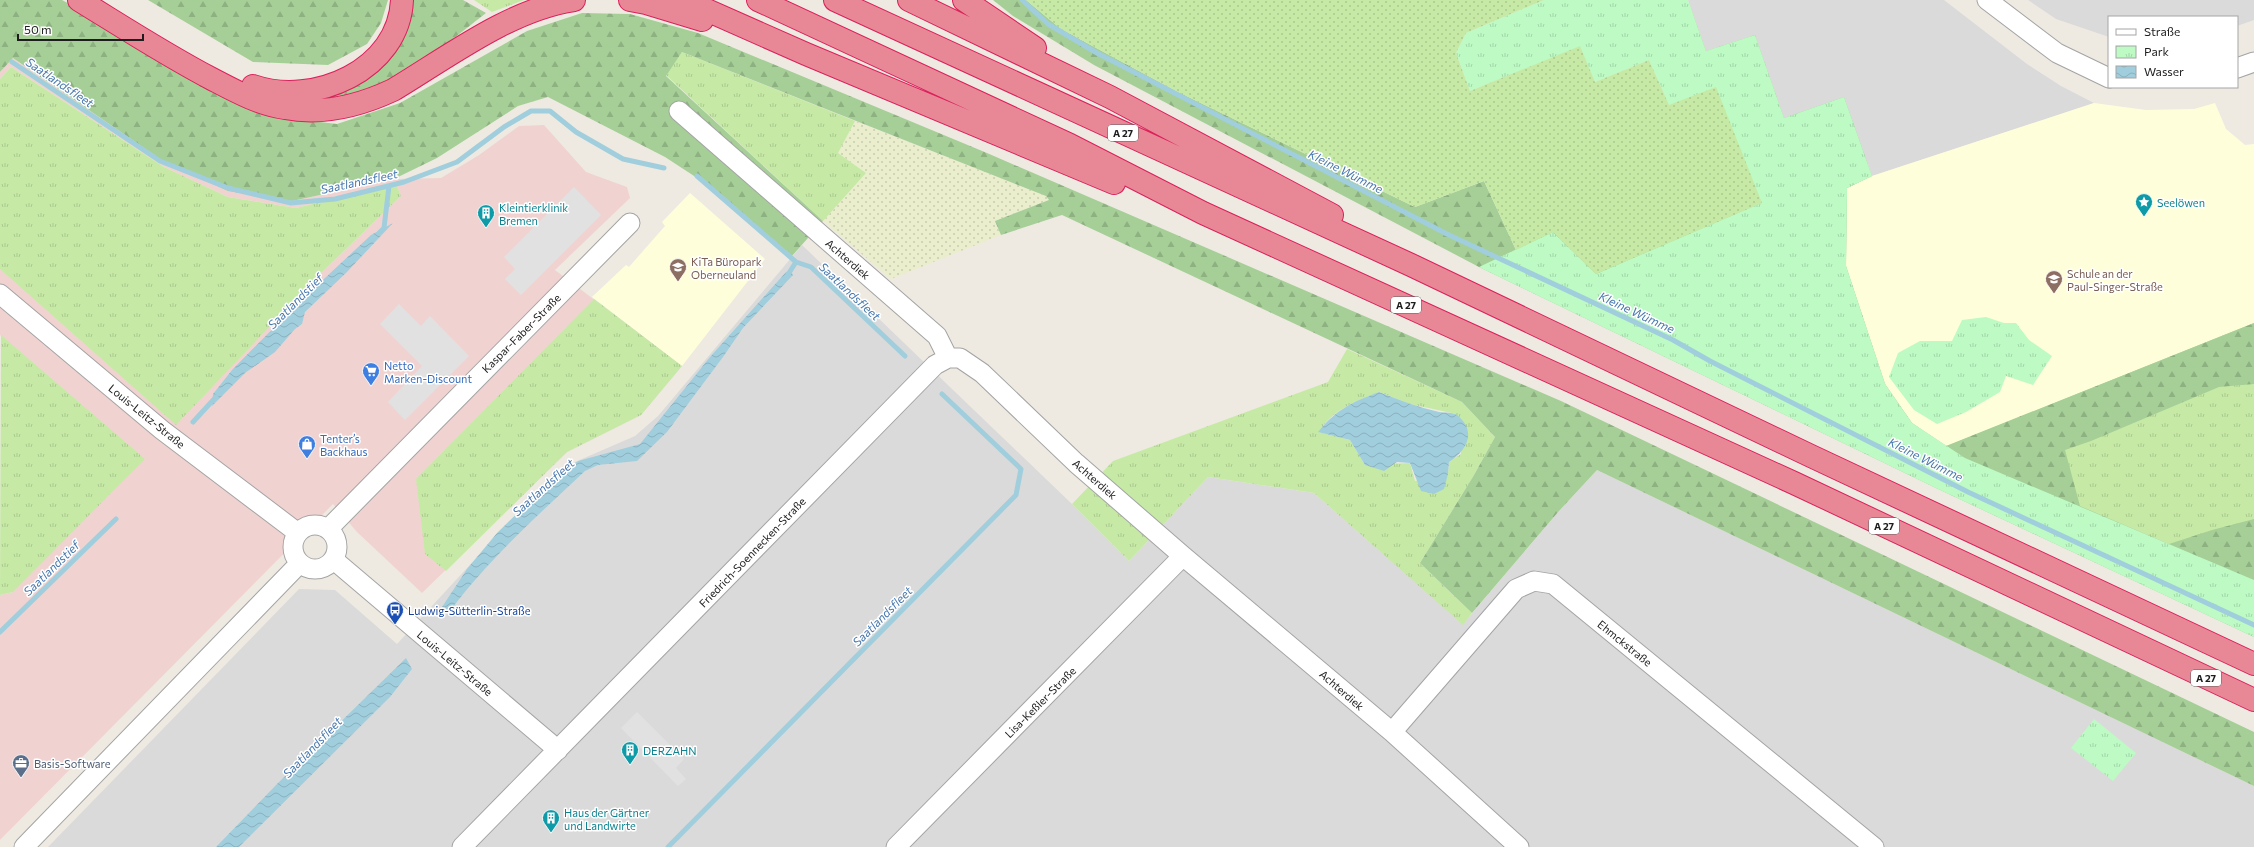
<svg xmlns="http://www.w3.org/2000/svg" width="2254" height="847" viewBox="0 0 2254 847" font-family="Commissioner,sans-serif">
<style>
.residential{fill:#dbdada}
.commercial{fill:#f0d3d1}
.education{fill:#feffda}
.farmland{fill:url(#farmland-dots)}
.grass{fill:url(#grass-tufts);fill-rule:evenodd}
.forest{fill:url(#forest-firs)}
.park{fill:url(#park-tufts)}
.garden{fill:url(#garden-dots)}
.parking{fill:#e1e1e1}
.water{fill:url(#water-waves)}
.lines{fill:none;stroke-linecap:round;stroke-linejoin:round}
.stream{stroke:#a1cedd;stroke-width:5}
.street-casing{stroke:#a4a4a4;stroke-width:21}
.highway-casing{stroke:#db205b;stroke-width:24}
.street{stroke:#fff;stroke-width:19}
.highway{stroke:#e88897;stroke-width:22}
.labels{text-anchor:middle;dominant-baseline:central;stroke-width:3;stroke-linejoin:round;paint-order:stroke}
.shield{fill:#fff;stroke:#616161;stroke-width:1}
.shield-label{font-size:10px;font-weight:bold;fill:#1d1d1d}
.culture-label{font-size:11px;fill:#0d838f;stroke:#fff;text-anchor:start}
.street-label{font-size:11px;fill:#1d1d1d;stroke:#fff}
.education-label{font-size:11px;fill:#785e54;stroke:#fff;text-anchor:start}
.shop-label{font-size:11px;fill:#366cbe;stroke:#fff;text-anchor:start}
.transit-label{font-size:11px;fill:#164399;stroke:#fff;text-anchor:start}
.service-label{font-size:11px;fill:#4e5e75;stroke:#fff;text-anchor:start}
.water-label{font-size:12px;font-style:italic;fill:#4878ae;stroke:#fff}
</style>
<defs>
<pattern id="farmland-dots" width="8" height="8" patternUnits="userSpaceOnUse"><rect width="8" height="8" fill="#eaeecd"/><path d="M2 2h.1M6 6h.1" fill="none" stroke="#c8ccb0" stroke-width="1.8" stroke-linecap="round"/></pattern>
<pattern id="grass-tufts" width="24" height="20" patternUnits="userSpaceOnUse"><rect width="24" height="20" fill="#c6eaa6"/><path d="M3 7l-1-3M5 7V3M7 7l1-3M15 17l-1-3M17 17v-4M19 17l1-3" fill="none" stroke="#aac88e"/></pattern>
<pattern id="forest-firs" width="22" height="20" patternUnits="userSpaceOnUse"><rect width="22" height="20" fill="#a5cf96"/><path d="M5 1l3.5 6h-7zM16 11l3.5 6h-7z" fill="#8eb181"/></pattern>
<pattern id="park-tufts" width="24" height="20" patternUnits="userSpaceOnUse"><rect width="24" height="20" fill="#bdfac4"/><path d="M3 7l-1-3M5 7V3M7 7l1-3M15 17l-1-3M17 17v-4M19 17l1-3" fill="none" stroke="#a2d6a8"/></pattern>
<pattern id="garden-dots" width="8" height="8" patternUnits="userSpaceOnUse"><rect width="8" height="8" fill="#c6eaa6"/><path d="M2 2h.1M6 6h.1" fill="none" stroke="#aac88e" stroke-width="1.8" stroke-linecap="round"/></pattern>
<pattern id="water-waves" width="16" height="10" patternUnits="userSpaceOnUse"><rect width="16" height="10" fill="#a1cedd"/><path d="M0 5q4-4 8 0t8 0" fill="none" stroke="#8ab0bd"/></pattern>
</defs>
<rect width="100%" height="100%" fill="#eeeae2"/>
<path class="residential" d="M1688,0H1944L2027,64L2061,86L2094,103L1872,176L1868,164L1784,118L1755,35L1706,51Z
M2028,0H2254V20L2237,26V17H2109V37L2056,19Z
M802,245L1072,504L1129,561L1208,477L1314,493L1463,624L1559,511L1597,470L2254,786V847H48L299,589L335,590L397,644L501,531L575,462L635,436L658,416Z"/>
<path class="commercial" d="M13,58L166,163L292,201L394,179L441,178L479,155L519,126L544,125L586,172L627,187L630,198L555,270L682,366L641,415L567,452L422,593L357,532L333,504L0,840V595L13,592L1,335L0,336V252L315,279L401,196L396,184L296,208L228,197L164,167L11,67L0,79V72Z"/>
<path class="education" d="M2094,103L2146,110L2194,109L2215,103L2226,129L2245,145L2254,144V323L1947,446L1912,423L1885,384L1846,266L1847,188L1872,176Z
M690,193L765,259L682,366L592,297L626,265L629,267L665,226L662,222Z"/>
<path class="farmland" d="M855,121L1046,196L1049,200L995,221L1001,235L891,279L823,221L866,173L838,153Z"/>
<path class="grass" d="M474,0H524L492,12Z
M682,52L855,121L838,153L866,173L823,221L666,75Z
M11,67L164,167L228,197L296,208L396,184L401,196L315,279L176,425L0,269V79Z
M594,299L682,366L641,415L567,452L446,571L425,554L416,479Z
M2254,323V580L1965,458L1947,446Z
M1,335L145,459L13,592L0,595Z
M1347,349L1462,402L1495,437L1474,475L1420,563L1472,613L1463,625L1314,493L1208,477L1129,561L1072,504L1113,461L1328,382ZM1379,392L1410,404L1456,414L1461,454L1449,462L1448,474L1415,481L1410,463L1365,465L1350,440L1319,432C1332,410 1356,401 1379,392Z"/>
<path class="forest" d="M0,0H62L278,117L337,124L400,103L527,31L582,13L630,14L698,33L987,153L1561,401L2254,732V786L1597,470L1559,511L1472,613L1420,563L1474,475L1495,437L1462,402L1062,215L1001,235L995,221L1049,200L1046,196L682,52L666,76L823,221L792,256L714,189L665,157L548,97L518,106L437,158L394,179L292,201L228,191L166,163L13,58L0,72Z
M148,0H388L381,23L367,44L328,65L253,62Z
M411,0H463L486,13C428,58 382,101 305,100L337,93Z
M993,0H1026L1061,29L1178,92L1415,207L1484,181L1516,250L1716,87L1688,0L1706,51L1755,35L1784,118L1844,97L1872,176L1847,188L1846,266L1885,384L1912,423L1946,446L2254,323V384L2219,387L2091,441L2065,450L2080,506L2169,544L2212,530L2254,519V637L1938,489L1479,267L1094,65L1013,16Z"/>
<path class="park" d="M1544,0H1688L1706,51L1755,35L1784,118L1844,97L1872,176L1847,188L1846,266L1885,384L1912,423L1965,458L2254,580V637L1938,489L1479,267L1553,232L1596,274L1761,203L1669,105L1649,60L1595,82L1580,47L1470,91L1456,53L1466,33Z
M1986,317L2004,323H2016L2029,340L2052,356L2033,385L2006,376L2000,392L1966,412L1937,424L1914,410L1889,377L1898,353L1920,341H1952L1962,320Z
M2094,719L2136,753L2113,781L2071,748Z"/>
<path class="garden" d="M1026,0H1544L1466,33L1456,53L1470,91L1580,46L1595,82L1649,60L1669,105L1716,87L1762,203L1596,274L1553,232L1516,250L1484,181L1415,207L1178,92L1061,29Z"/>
<path class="parking" d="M574,187L601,215L521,295L505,279L515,269L504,257Z
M399,304L421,326L430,316L469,356L405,420L388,402L422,366L380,324Z
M637,712L684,759L676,768L686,779L678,786L621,728Z"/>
<path class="water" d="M393,223L346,273L305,312L302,324L295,329L275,352L245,373L212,406L213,394L232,370L295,306L371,235Z
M791,271L793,275L743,328L723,357L667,432L637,461L598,465L585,471C538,515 489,559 450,611L442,607L467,569L497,533L542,489L578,461L640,444L710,357L786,272Z
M1379,392C1399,400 1418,407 1439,412C1444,413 1453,412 1457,415C1478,432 1466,451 1449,462L1448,474L1444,489L1434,494L1421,491L1410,463L1397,462L1384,471L1365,465L1350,440L1318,432C1337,409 1352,402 1379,392Z
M406,658L412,669L390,697L239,847H216L278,783Z"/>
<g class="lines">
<path class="stream" d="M1022,0L1048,24L1097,53L1447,234L1673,340L1710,361L1968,492L2254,625
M12,62L160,161L228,188L291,203L335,199L404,182L457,162L504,127L531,111H550L576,132L623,159L664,168
M697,176L796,262L811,267L905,356
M379,233L384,228L389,186
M787,276L796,262
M193,422L216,397
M0,632L116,519
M668,847L1016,495L1021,469L942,394"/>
<g class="street-casing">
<path id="street" d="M1987,0L2057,53L2109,78
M2237,68L2254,62
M679,111L937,336L948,358
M0,294L162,430L298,533
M948,358H960L982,373L1076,463L1183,556L1392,732L1519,847
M293 547a22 22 0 1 1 44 0a22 22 0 1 1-44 0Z
M328,529L630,223
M334,560L558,750
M1392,732L1516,589L1534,581L1553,584L1874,847
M24,847L300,563
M462,847L935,365L948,358
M896,847L1183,556"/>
</g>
<g class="highway-casing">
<path id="highway" d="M79,0C123,27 166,55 212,79C235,91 258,104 285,108C322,115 359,106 393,90C448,57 511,9 574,0
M630,0L646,3L702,20
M684,0L806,54L1114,183
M758,0L1070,145L1203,213L1794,483L2254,700
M835,0L1411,265L1811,456L2254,664
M909,0L1110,97L1332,215
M964,0L1035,48
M253,86C314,107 399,70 402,0"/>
</g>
<use href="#street" class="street"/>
<use href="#highway" class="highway"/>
</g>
<defs>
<g id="sight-pin" transform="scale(0.9)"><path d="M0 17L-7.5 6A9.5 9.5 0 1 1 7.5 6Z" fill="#0f9aa8" stroke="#fff"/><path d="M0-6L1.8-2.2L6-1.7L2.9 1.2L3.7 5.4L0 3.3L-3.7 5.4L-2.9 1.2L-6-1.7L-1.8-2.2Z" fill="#fff"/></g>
<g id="building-pin" transform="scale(0.9)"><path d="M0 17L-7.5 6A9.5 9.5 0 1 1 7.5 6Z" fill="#0f9aa8" stroke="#fff"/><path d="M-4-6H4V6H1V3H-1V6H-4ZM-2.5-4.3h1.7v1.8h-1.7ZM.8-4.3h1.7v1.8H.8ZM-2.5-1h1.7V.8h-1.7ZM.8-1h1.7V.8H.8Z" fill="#fff"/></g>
<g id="school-pin" transform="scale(0.9)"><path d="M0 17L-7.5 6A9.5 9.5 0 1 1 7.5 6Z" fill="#8d6e63" stroke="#fff"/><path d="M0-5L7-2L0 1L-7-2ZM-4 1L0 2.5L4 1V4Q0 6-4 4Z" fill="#fff"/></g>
<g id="supermarket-pin" transform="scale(0.9)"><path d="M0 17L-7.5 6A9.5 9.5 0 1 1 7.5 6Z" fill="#3f7fe0" stroke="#fff"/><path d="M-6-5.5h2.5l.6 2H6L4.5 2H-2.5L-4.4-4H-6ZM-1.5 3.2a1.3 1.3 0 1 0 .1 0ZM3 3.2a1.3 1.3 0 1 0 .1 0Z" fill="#fff"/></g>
<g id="shop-pin" transform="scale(0.9)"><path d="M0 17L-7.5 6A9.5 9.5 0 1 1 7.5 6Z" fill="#3f7fe0" stroke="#fff"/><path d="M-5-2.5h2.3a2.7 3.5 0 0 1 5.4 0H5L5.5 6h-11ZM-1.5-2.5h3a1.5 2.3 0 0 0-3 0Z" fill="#fff"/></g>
<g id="bus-pin" transform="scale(0.9)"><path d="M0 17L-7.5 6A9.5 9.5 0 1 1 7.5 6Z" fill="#1a4fb4" stroke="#fff"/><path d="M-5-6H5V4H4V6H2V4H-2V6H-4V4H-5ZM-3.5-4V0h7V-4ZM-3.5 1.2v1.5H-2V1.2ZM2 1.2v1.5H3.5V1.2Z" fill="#fff"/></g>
<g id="office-pin" transform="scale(0.9)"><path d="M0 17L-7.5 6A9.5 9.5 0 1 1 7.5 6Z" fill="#5c6f8a" stroke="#fff"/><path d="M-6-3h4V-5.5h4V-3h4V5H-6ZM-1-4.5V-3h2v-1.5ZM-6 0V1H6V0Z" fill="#fff"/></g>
</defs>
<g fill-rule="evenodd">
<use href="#sight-pin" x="2144" y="202"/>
<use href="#building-pin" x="486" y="213"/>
<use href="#school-pin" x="678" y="267"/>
<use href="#school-pin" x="2054" y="279"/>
<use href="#supermarket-pin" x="371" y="371"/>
<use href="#shop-pin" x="307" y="444"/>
<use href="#bus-pin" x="395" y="610"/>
<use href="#building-pin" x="630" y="750"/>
<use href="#office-pin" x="21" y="763"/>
<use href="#building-pin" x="551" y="818"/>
</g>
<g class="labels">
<g class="shield">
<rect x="1108" y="125" width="30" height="16" rx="3"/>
<rect x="1391" y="297" width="30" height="16" rx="3"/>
<rect x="1869" y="518" width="30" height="16" rx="3"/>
<rect x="2191" y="670" width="30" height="16" rx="3"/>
</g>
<g class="shield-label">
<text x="1123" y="133">A 27</text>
<text x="1406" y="305">A 27</text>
<text x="1884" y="526">A 27</text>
<text x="2206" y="678">A 27</text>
</g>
<g class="culture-label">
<text x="2157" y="202">Seelöwen</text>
<text x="499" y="207">Kleintierklinik<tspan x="499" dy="13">Bremen</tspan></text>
<text x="643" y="750">DERZAHN</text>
<text x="564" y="812">Haus der Gärtner<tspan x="564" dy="13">und Landwirte</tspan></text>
</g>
<g class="street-label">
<text transform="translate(848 259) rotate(41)">Achterdiek</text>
<text transform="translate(521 333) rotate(-45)">Kaspar-Faber-Straße</text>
<text transform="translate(147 416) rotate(39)">Louis-Leitz-Straße</text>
<text transform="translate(1095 479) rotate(41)">Achterdiek</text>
<text transform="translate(752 552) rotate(-46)">Friedrich-Soennecken-Straße</text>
<text transform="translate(1625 643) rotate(39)">Ehmckstraße</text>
<text transform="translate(455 663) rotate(40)">Louis-Leitz-Straße</text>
<text transform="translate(1342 690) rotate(41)">Achterdiek</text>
<text transform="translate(1040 702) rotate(-45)">Lisa-Keßler-Straße</text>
</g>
<g class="education-label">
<text x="691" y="261">KiTa Büropark<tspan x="691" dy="13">Oberneuland</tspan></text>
<text x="2067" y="273">Schule an der<tspan x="2067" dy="13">Paul-Singer-Straße</tspan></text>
</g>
<g class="shop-label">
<text x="384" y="365">Netto<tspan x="384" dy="13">Marken-Discount</tspan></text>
<text x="320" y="438">Tenter’s<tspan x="320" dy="13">Backhaus</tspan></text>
</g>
<g class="transit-label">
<text x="408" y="610">Ludwig-Sütterlin-Straße</text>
</g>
<g class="service-label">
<text x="34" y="763">Basis-Software</text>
</g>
<g class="water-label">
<text transform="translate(60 82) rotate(34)">Saatlandsfleet</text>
<text transform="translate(1346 171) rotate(27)">Kleine Wümme</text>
<text transform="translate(359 181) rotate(-12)">Saatlandsfleet</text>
<text transform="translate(850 291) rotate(43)">Saatlandsfleet</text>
<text transform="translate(295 301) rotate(-45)">Saatlandstief</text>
<text transform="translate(1637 312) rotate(25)">Kleine Wümme</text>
<text transform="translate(1926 459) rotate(27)">Kleine Wümme</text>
<text transform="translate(543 487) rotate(-42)">Saatlandsfleet</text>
<text transform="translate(51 568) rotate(-44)">Saatlandstief</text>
<text transform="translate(882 616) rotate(-45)">Saatlandsfleet</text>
<text transform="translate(312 747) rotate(-46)">Saatlandsfleet</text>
</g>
</g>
<rect x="2108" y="16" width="130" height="72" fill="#ffffff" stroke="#a5a5a5"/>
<rect x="2116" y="29" width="20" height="6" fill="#ffffff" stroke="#a5a5a5"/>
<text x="2144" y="36" font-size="12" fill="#1d1d1d">Straße</text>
<rect x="2116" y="46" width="20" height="12" fill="url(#park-tufts)" stroke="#a5a5a5"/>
<text x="2144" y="56" font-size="12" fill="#1d1d1d">Park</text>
<rect x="2116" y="66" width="20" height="12" fill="url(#water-waves)" stroke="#a5a5a5"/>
<text x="2144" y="76" font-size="12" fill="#1d1d1d">Wasser</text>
<path d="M18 34v6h125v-6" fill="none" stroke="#1d1d1d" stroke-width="2"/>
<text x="24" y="34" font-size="12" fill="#1d1d1d" stroke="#ffffff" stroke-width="3" paint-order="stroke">50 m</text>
</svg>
